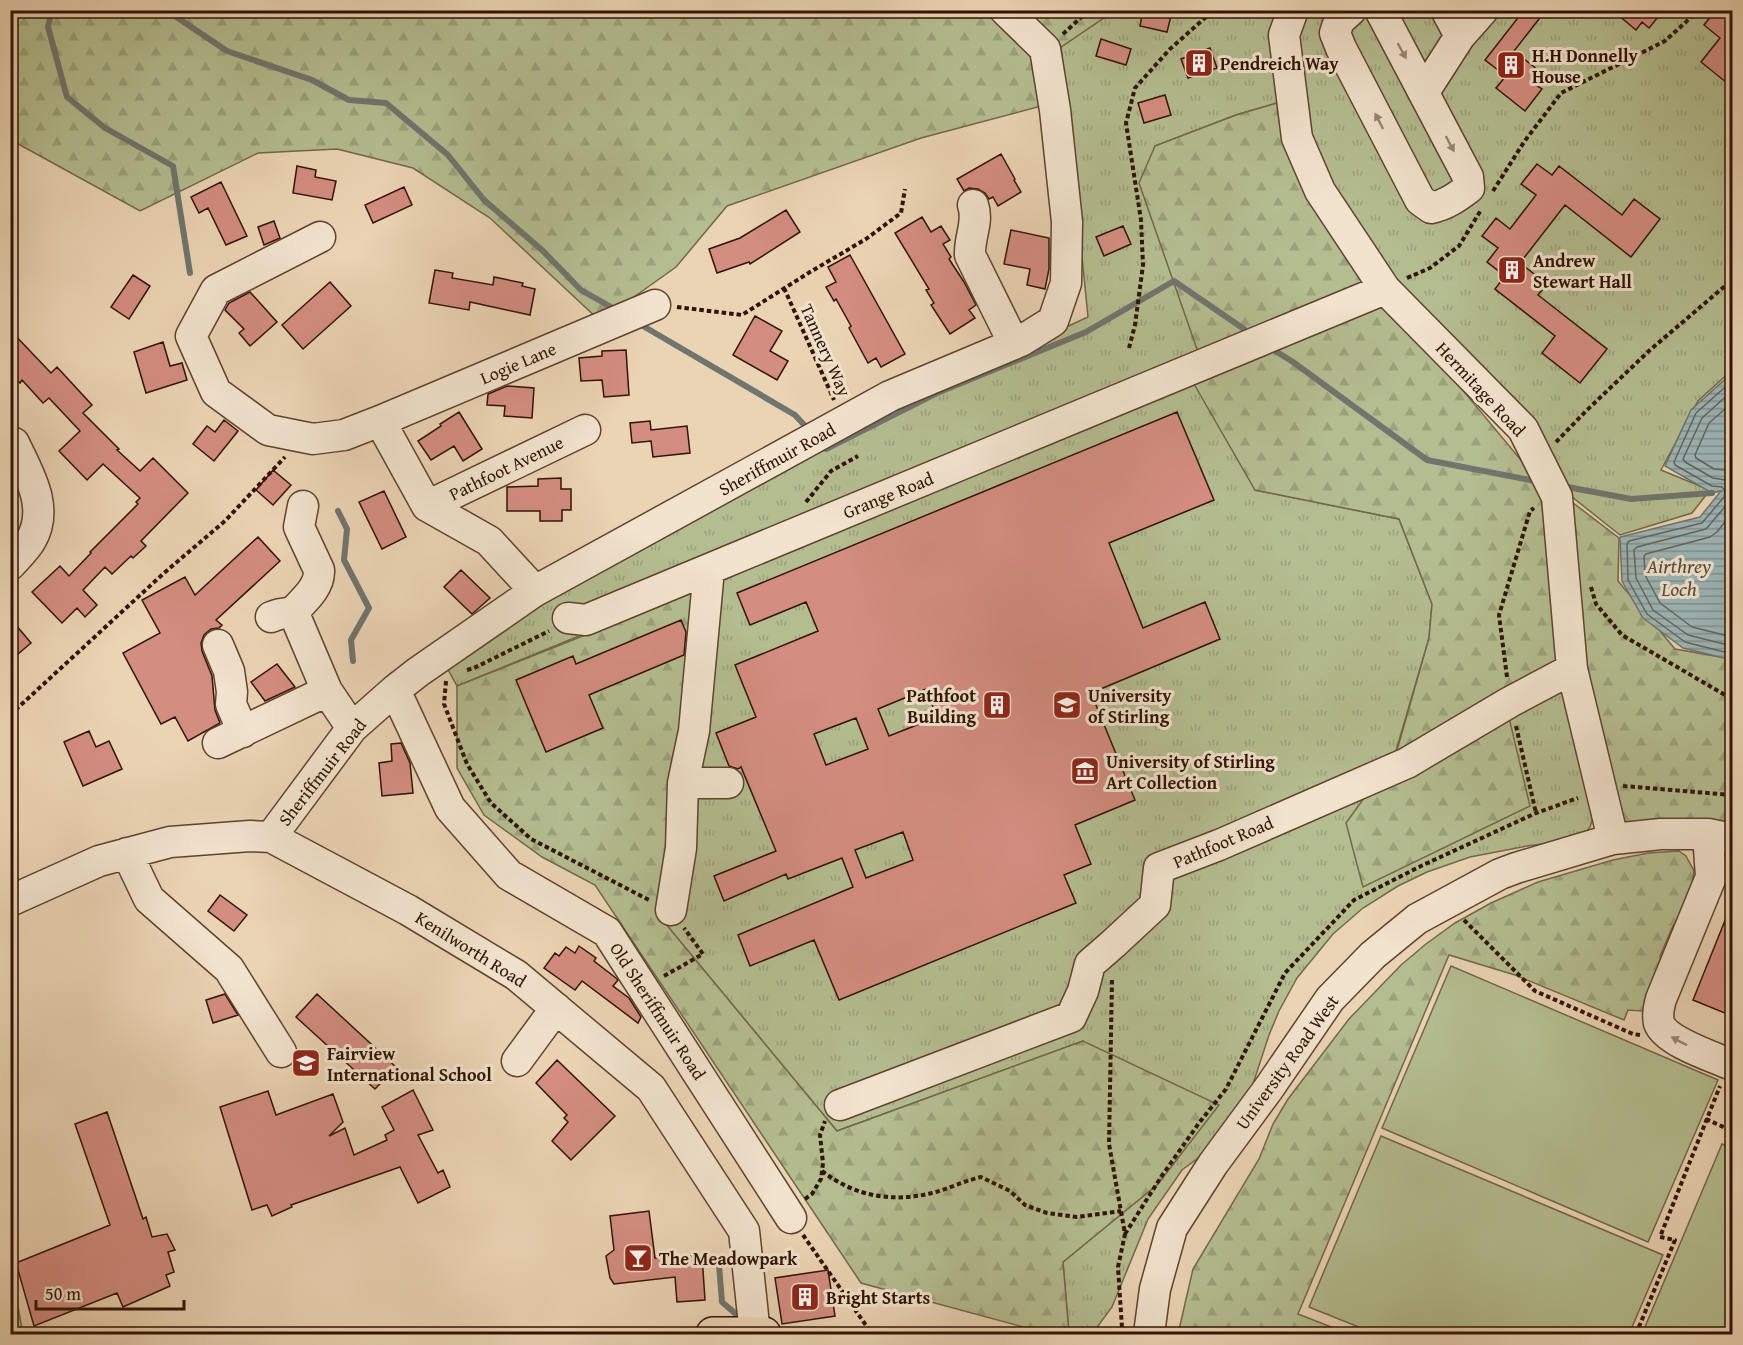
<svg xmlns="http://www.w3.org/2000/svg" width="1743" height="1345" viewBox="0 0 1743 1345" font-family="'Gentium Book Plus',serif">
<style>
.grass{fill:url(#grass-tufts);stroke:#726848;stroke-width:1.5}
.forest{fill:url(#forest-firs);stroke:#726848;stroke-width:1.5}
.pitch{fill:#b4bd90;stroke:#726848;stroke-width:1.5}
.water{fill:url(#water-rules);stroke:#70756e;stroke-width:1.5}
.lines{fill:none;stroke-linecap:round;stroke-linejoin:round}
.shore{stroke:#66645c;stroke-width:1.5}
.stream{stroke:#70756e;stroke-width:6}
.building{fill:#d48d81;stroke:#2f1300;stroke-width:1.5;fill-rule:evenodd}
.minor-casing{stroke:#5e432d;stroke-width:33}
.major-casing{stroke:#2f1300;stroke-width:36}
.path{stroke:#2f1300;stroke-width:4;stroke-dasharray:4.5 3;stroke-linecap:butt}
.minor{stroke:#f2e3ce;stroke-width:30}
.major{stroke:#ebd4b4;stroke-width:33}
.oneway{fill:#9a8571}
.labels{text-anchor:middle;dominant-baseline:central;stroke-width:6;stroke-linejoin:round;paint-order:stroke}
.poi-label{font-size:18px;font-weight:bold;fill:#2f1300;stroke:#f2e3ce;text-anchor:start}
.street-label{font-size:18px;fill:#2f1300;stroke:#f2e3ce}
.water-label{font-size:20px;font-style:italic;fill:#554c40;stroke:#f2e3ce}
</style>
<defs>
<pattern id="grass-tufts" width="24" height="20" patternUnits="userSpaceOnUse" patternTransform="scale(1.5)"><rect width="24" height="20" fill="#b4bd90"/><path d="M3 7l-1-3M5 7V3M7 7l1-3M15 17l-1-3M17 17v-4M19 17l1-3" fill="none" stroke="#9ba27a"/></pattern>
<pattern id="forest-firs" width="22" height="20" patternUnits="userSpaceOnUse" patternTransform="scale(1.5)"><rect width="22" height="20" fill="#b4bd90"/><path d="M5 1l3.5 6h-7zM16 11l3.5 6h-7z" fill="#9ba27a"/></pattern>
<pattern id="water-rules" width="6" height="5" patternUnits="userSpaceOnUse" patternTransform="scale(1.5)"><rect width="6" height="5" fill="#9cb6b7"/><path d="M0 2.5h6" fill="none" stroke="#809392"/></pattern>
</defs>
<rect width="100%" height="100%" fill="#ebd4b4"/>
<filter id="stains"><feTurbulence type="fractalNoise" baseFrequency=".00333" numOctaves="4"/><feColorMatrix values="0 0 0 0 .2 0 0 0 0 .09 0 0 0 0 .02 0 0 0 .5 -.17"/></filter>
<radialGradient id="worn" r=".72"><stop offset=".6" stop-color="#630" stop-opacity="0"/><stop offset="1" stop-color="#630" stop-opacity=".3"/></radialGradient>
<path class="grass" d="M1114,11H1285L1277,103L1236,115L1155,146L1255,490L1399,519L1432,604L1429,638L1395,754L1560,673L1593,818L1590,827L1584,835L1571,840L1527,846L1470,857L1427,872L1398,886L1363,908L1333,934L1297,978L1279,1011L1269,1035L1252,1087L1213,1147L1182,1170L1148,1219L1112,1307L1092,1334H1069L1063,1262L1158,1184L1083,1041L837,1131L660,917L696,591L1025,453L457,686L444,662L804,448L1088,317L1061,47Z
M1306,11H1732V370L1698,401L1661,470L1710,490L1692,513L1620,535L1562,489L1427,314L1366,245L1329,179L1306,119L1298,35Z"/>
<path class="forest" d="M817,10L884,15L998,13L1036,56L1045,105L921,138L727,206L676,267L600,321L490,218L413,168L337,149L258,153L140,211L11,140L10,11Z
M1018,11H1114L1061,47Z
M1277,103L1346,250L1540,483L1560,673L1505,701L1530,806L1363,887L1346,823L1396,754L1429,638L1432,604L1399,519L1255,490L1194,384L1206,375L1139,183L1155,146L1236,115Z
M1547,483L1619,538L1618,581L1675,649L1732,659V828L1628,825L1617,819Z
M696,591L660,917L837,1131L1083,1041L1219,1105L1158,1184L1063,1262L1069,1334H1049L861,1283L595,885L542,857L484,815L457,768V686Z
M1679,851L1686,856L1694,871L1688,911L1673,926L1660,956L1662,973L1647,1006L1642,1011L1628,1010L1624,1020L1515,975L1449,955L1298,1314L1349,1334H1178L1193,1269L1259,1159L1273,1124L1288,1099L1349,1019L1401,965L1426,944L1455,923L1491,903L1538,882L1613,860L1648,853Z
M10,1269H11L23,1334H11Z"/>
<path class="pitch" d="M1451,966L1718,1080L1648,1242L1382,1128Z
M1381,1136L1663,1255L1629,1334H1376L1309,1307Z
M1722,1144L1732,1148V1334H1642Z"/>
<path class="water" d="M1732,373V660L1683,648L1643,618L1622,581L1620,537L1700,517L1721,491L1712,493L1665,466L1691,410Z"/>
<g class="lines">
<path class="shore" d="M1732,381L1696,413L1674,462L1675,465L1712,486L1722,487L1725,491L1724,497L1702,523L1629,541L1627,544L1628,580L1647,614L1685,642L1732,654
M1732,391L1702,418L1683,459L1685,462L1713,478L1725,480L1730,485L1732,491
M1732,403L1709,423L1695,455L1696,458L1714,469L1725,470L1732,474
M1732,495L1729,502L1706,529L1637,547L1634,550L1636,578L1653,610L1688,635L1732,646
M1732,513L1717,532L1710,537L1646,554L1644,556L1645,575L1660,603L1692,627L1732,637"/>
<path class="stream" d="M52,10L48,27L67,97L105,128L173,166L190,273
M166,10L227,51L312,80L349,100L386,103L448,155L484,200L542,250L581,290L611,307
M643,326L795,415L807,428
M1272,349L1293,362L1427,460L1540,482
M823,446L826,449L937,393L1086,332L1174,281L1244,329
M1562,486L1631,499L1712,493
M338,511L347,529L344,560L369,608L351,640L353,661
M719,1265L722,1302L736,1314"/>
</g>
<path class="building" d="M1143,10L1171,16L1167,32L1140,26Z
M1524,10H1546L1514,51L1538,70L1533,75L1539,80L1536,85L1542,89L1525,111L1496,88L1506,76L1485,60Z
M1612,10H1664L1649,28L1642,22L1636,30Z
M1716,10H1732V87L1701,62L1720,38L1704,25Z
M1101,39L1131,49L1126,65L1096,56Z
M1210,48L1217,68L1188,78L1181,59Z
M1165,95L1171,115L1144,123L1138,103Z
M1001,154L1015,179L1014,180L1021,192L998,206L993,197L989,199L985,193L978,189L969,188L964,191L957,179Z
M1537,164L1552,175L1559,166L1622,215L1634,199L1660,219L1631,257L1565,205L1520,263L1547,284L1538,295L1607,349L1580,383L1542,353L1555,336L1495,289L1505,276L1487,262L1498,248L1482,236L1496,218L1510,229L1536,195L1521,184Z
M297,166L316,170L315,177L336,181L332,200L293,193Z
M221,182L247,236L226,245L208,208L199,213L191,197Z
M404,187L412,205L373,223L365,205Z
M786,210L800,232L750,264L749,262L717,273L709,249L740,238Z
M922,217L931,232L941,226L950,240L943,244L951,257L949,259L964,282L976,305L969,310L975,318L950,334L931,305L934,303L926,290L929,289L895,233Z
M274,221L280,238L264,245L258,227Z
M1123,226L1131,244L1104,256L1096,237Z
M1011,230L1049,238V269L1045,289L1027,285L1030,269L1004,264Z
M850,255L905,354L881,367L876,358L868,363L849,328L851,326L836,299L834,301L826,287L836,282L828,267Z
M435,270L453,273L452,278L493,285L494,277L523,283L522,286L535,289L530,315L470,302L469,310L429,303Z
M133,275L150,286L129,319L111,307Z
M330,282L351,306L303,349L282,325Z
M250,292L277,322L250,346L239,333L244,329L225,310L229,303Z
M755,316L782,331L770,351L788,361L777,380L733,355Z
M10,330L51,373L57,367L92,405L83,413L119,449L117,450L140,471L153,458L188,493L141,541L146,546L133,558L131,556L112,574L105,567L83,590L97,605L85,617L77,608L62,623L32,592L60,566L69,576L91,553L90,552L138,504L136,502L140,498L103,464L87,480L59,451L80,431L49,398L43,403L22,380L20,383L10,373Z
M163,342L170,366L182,363L187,380L146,393L134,352Z
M626,350L629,395L604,397L602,380L581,381L579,358L602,356V351Z
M507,386L534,388L532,418L504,416L505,406L487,405L488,394Z
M459,412L482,449L463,461L454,446L431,460L418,441L441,426L440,424Z
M1177,412L1214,500L1109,543L1143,628L1205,602L1220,639L1091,693L1135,800L1075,825L1091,864L1064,875L1076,903L839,1000L814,940L750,966L738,935L853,887L842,858L788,879L786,874L724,901L714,876L776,851L741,767L738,769L729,766L716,733L756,717L735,665L818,631L806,602L750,625L737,593ZM926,689L937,717L889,736L878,709ZM856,718L868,749L826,765L814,734ZM903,832L913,860L866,878L855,850Z
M224,420L238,431L214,461L193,444L207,426L215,432Z
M650,421L651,430L687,426L690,453L653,457L651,441L632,443L630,423Z
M273,470L291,485L273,505L256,490Z
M561,478V489H571V510H562V521H540V511H507V487L538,486V479Z
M384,491L406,537L382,549L359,502Z
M258,537L280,561L216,620L222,625L219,628L211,629L204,635L201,643L202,651L212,676L215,710L220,723L188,741L175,717L161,724L123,653L160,633L142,600L185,577L195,595Z
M461,570L490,598L472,614L444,587Z
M10,618L31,643L18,654L10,645Z
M681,620L686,632L684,655L589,695L603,728L546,752L516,680L573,656L576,664Z
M277,664L295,687L265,701L251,682Z
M89,731L96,747L109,741L122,769L83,786L64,742Z
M401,743L410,763L413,793L382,796L379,763L392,761L391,744Z
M220,895L247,915L234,931L208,911Z
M1732,903V1016L1693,1000Z
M579,946L596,958L594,961L616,978L618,980L613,986L629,998L641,1017L638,1023L582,981L575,990L544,968L555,953L559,956L566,947L575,953Z
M225,994L238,1015L213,1023L206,1000Z
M317,994L396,1067L375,1089L296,1017Z
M557,1060L615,1116L571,1160L552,1141L568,1122L564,1118L567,1115L536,1083Z
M413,1090L433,1130L418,1135L438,1173L443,1170L450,1187L418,1203L400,1167L291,1205L292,1207L272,1216L267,1205L252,1210L220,1107L268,1091L276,1115L333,1094L343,1122L329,1136L345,1128L354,1155L387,1140L385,1135L394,1130L382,1107Z
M107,1112L143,1219L146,1217L152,1237L167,1234L175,1250L168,1252L174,1272L166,1275L170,1286L123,1307L117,1293L34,1326L16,1263L110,1225L75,1124Z
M649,1211L655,1258L702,1255L705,1300L677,1302L675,1277L614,1284L610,1278L606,1256L614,1250L610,1216Z
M828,1270L835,1316L782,1324L775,1278Z"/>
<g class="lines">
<g class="minor-casing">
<path id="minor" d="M1293,10L1284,35L1297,138L1320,191L1385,289L1523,429L1557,497L1572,669L1613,839
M1351,10L1339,21L1335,33L1341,48L1420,200L1431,208C1446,205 1457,197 1469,188L1468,177L1380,10
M1446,10L1460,36
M1424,92L1460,36L1483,10
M973,205C979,222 969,237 970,255L1014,344
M320,237L216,290L191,336L216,392L268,430L313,439L344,435L380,421L427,506L489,541L535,591
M380,421L655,305
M427,506L585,430
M10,565C17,557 26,549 31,540C50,507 28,473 14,443
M291,614C302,602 320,588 319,570L299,527L303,506
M271,617C281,613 287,611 296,618L327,691
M568,618L586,620L709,569
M218,645L229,671L232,692L231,704L243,732
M395,690L450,808L509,875L607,932L791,1218
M218,743L327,691L352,728
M683,783H728
M1708,834L1711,877L1661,999C1659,1006 1657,1015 1659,1023C1666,1042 1714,1057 1732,1065
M271,837L352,728L395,690L418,672L535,591L890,396L1021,341L1053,321L1066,283L1067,222L1055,110L1045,49L1005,10
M127,853L149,899L229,969L281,1052
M10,901L99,861L170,842L250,836L271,837L408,910L516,975L651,1088L744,1231L755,1334
M671,910L681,848L683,783L694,731L709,569L1385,289
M517,1061L556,1008
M840,1105L1071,1017L1083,991L1090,964L1113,944L1155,905L1159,868L1219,845L1407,763L1510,702L1572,669
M1149,1334L1155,1289L1172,1228L1213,1164L1269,1088L1330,999L1373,955L1417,919L1500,874L1516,868L1613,839L1661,834H1708L1732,839"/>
</g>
<g class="major-casing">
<path id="major" d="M713,1334H764"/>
</g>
<path class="path" d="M1063,34L1089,10
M1493,191L1524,142L1561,93L1665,41L1699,10
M1407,278L1430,268L1459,246L1481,210
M784,288L834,400
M677,307L742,315L810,272L866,239L901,213L905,189
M1129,348L1135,325L1143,265L1141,220L1126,123L1135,88L1170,49L1214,10
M1556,442L1586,411L1650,350L1732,280
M806,502L831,471L858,456
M1591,587L1596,604L1622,635L1732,699
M467,670L474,668L549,631
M1507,677L1499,615L1530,511L1534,508
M446,681L444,704L467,764L491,803L531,839L649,900
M10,715L164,573L225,521L285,457
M1516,726L1536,813
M1623,786L1732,795
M1464,920L1535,991L1633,1034L1640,1035
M664,976L703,954L684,928
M1112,980L1109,1144L1125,1234L1118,1267L1122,1328
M1706,1119L1732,1131
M822,1171C854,1196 892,1203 932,1193C948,1189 964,1181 981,1177L1010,1191L1025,1205L1047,1213L1077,1217L1121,1211
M805,1199L812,1194L821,1179L823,1163L820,1135L825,1121
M1125,1234L1161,1177L1199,1123L1226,1089L1285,973L1354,900L1421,866L1536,813L1578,798
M803,1235L872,1334
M1113,1334L1122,1328L1124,1329
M1636,1334L1675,1240L1660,1237L1720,1086"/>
<use href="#minor" class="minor"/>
<use href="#major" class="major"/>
</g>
<defs><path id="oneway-solid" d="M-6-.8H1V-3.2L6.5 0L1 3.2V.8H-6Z" transform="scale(1.5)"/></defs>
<g class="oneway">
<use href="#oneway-solid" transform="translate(1402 51) rotate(61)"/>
<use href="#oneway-solid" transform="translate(1379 121) rotate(-117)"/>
<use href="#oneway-solid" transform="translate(1450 144) rotate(62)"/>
<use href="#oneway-solid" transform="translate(1679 1041) rotate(-153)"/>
</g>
<defs>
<g id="building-square" transform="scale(1.5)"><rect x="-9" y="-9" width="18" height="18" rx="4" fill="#8f2418" stroke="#f2e3ce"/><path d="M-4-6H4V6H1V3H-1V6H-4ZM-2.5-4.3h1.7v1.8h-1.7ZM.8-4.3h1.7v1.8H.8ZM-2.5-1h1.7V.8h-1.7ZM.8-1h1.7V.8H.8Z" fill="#fff"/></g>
<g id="university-square" transform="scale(1.5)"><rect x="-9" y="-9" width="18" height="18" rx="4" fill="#8f2418" stroke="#f2e3ce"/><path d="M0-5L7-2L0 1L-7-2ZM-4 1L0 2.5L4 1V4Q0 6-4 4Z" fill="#fff"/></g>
<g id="museum-square" transform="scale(1.5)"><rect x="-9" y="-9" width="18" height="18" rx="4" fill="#8f2418" stroke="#f2e3ce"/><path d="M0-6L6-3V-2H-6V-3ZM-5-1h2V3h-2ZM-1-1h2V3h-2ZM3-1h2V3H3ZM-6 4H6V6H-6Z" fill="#fff"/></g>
<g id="school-square" transform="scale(1.5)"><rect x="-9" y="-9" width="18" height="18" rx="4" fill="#8f2418" stroke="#f2e3ce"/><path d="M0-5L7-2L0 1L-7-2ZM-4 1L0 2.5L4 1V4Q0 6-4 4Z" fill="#fff"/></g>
<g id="bar-square" transform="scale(1.5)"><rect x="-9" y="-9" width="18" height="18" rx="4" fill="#8f2418" stroke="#f2e3ce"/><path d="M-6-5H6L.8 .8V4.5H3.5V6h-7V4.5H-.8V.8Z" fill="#fff"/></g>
</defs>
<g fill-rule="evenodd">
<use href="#building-square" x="1199" y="63"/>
<use href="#building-square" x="1511" y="65"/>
<use href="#building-square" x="1512" y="270"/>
<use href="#building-square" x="997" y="705"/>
<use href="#university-square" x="1067" y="705"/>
<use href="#museum-square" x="1085" y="771"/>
<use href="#school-square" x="306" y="1063"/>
<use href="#bar-square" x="638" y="1258"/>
<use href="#building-square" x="805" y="1297"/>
</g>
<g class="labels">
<g class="poi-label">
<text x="1532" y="55">H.H Donnelly<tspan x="1532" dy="21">House</tspan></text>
<text x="1220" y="63">Pendreich Way</text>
<text x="1533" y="260">Andrew<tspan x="1533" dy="21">Stewart Hall</tspan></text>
<text x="976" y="695" text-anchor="end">Pathfoot<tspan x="976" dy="21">Building</tspan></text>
<text x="1088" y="695">University<tspan x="1088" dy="21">of Stirling</tspan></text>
<text x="1106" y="761">University of Stirling<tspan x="1106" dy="21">Art Collection</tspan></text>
<text x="327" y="1053">Fairview<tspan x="327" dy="21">International School</tspan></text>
<text x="659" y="1258">The Meadowpark</text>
<text x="826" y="1297">Bright Starts</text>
</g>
<g class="street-label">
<text transform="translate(826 350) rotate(66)">Tannery Way</text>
<text transform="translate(518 363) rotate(-23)">Logie Lane</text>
<text transform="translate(1481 389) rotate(47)">Hermitage Road</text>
<text transform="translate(777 459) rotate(-29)">Sheriffmuir Road</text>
<text transform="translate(506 468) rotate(-26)">Pathfoot Avenue</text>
<text transform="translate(888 495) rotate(-22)">Grange Road</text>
<text transform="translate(322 772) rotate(-52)">Sheriffmuir Road</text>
<text transform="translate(1223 842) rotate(-23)">Pathfoot Road</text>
<text transform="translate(471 949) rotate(32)">Kenilworth Road</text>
<text transform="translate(658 1011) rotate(57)">Old Sheriffmuir Road</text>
<text transform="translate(1287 1062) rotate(-54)">University Road West</text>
</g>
<g class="water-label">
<text x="1679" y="565">Airthrey<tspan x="1679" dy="23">Loch</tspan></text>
</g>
</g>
<rect width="1743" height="1345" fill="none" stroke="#ebd4b4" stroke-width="36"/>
<rect x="12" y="12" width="1719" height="1321" fill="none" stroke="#2f1300" stroke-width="3"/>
<rect x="18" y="18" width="1707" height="1309" fill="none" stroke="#2f1300" stroke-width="1.5"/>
<path d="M36 1300v9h148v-9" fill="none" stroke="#2f1300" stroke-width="3"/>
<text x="45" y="1300" font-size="18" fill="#2f1300" stroke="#f2e3ce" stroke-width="4.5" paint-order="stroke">50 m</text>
<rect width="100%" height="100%" filter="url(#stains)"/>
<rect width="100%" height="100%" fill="url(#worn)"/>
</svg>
